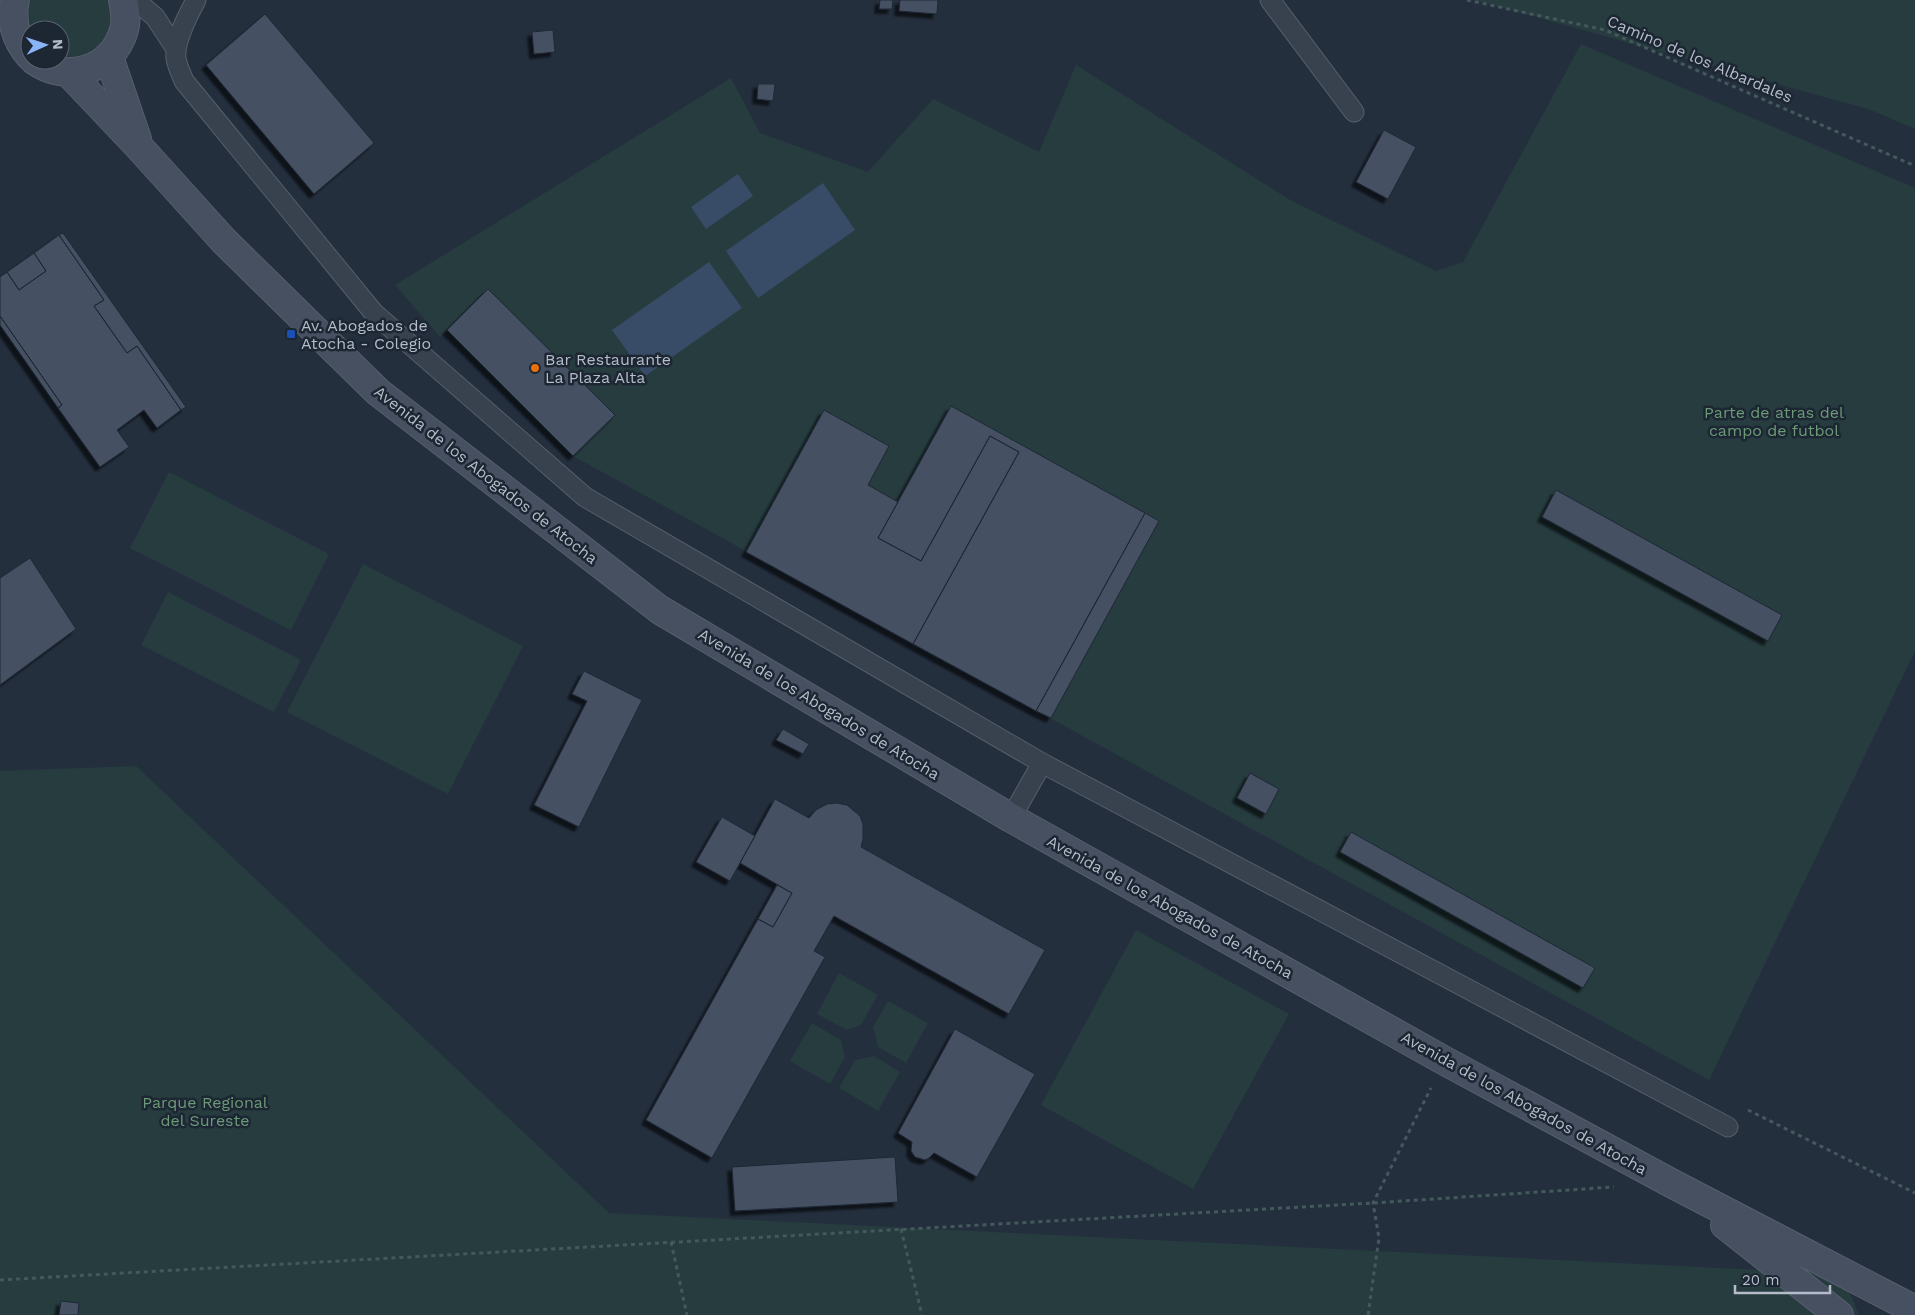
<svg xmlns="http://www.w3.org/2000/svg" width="1915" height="1315" viewBox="0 0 1915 1315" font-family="'Work Sans',sans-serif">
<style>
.green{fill:#263c3f}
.water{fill:#394c67}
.building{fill:#455162;stroke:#1f2835;filter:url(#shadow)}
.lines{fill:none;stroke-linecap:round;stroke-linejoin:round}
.lane-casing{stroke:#565f6c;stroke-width:21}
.secondary-casing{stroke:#565f6c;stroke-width:30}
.path{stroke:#44595c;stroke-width:3;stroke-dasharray:4 4;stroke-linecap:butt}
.lane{stroke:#38414e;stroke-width:19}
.secondary{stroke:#465061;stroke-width:28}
.transit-dot{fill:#1a4fb4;stroke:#1d2633;stroke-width:2}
.food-dot{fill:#e8710a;stroke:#1d2633;stroke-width:2}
.labels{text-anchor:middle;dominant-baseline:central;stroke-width:5;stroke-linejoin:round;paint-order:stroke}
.street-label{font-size:16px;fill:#b4bcc9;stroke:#1d2633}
.poi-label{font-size:16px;fill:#b4bcc9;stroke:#1d2633;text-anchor:start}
.park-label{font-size:16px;fill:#6b9a76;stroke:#1d2633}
</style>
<defs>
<filter id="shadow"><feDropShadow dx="-4.5" dy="4.5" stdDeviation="1" flood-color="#0009"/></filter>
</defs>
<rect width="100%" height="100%" fill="#242f3e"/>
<path class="green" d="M31,0H109C119,34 95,61 60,56V30H31L28,12Z
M1474,0H1915V129L1871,110Z
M1581,44L1915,188V651L1709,1080L573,456L447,330L440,337L395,285L731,78L760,133L868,172L933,99L1039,152L1076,65L1292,201L1436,271L1463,262Z
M169,472L329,554L291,630L130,548Z
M363,564L523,646L448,794L287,712Z
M168,592L301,660L274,712L141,645Z
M136,766L609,1213L1842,1274L1859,1315H0V771Z
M1136,930L1289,1014L1193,1189L1041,1105Z
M839,973L878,995L861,1025L847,1030L817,1014Z
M888,1001L928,1023L906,1063L878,1047L873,1027Z
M812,1023L841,1040L845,1057L830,1084L790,1061Z
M874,1056L900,1072L878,1111L839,1088L855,1060Z"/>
<path class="water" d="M738,174L753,196L706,229L691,207Z
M823,183L855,230L758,298L726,251Z
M709,262L742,308L645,376L612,330Z"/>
<path class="building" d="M880,0H893L892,9H879Z
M900,0H938L937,14L899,11Z
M265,14L374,143L314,194L206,65Z
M553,30L555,52L534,54L532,32Z
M758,84H775L773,101L757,99Z
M1384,130L1416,147L1388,199L1356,182Z
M63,233L186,407L181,410L137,346L127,353L94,306L104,300L59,235Z
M59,235L104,300L94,306L127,353L137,346L181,410L157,428L144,410L117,430L129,447L100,467L58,408L62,405L0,316V277L7,272L19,290L46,271L34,253Z
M34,253L46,271L19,290L7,272Z
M488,289L615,415L573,456L447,330Z
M0,316L62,405L58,408L0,325Z
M951,406L1145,513L1036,711L913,644L1019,452L990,436L921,561L878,538Z
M824,410L889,446L868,485L898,502L878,538L921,561L990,436L1019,452L913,644L746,552Z
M1556,490L1782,615L1768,641L1542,517Z
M1145,513L1159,521L1051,718L1036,711Z
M30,558L76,629L0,685V578Z
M584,671L642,700L579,827L534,805L587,701L572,694Z
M783,729L809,744L803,754L776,740Z
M1250,773L1279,789L1266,814L1237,798Z
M775,799L809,818L816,810L827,804L836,803L847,805L860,816L863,824V839L861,847L1045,950L1009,1014L834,916L814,951L825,957L712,1158L646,1120L758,919L773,927L792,893L740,863Z
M722,817L755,836L730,881L696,862Z
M1351,832L1595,968L1583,988L1340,852Z
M777,885L792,893L773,927L758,919Z
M955,1029L1035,1074L977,1177L934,1153L929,1158L925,1160L915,1157L911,1151L912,1142L898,1133Z
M895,1157L898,1202L735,1211L732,1167Z
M61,1301L79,1303L78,1315H59Z"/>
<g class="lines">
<g class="lane-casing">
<path id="lane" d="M135,0L155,17L176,49
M196,0C188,15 174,41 176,58C177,66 181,73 184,81L374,313L585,497L1042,763L1728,1127
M1270,0L1354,112
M1011,818L1042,763"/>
</g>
<g class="secondary-casing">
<path id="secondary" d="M15,0C10,22 16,40 30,56
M109,57L137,139
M34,60C67,84 112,71 124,30C127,20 125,10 123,0
M68,72L140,148L224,241L378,392L660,610L1011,818L1445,1061L1673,1184L1915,1310
M1725,1225L1839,1315"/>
</g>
<path class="path" d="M1467,0L1605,30L1915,166
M1748,1110L1915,1193
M901,1229L922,1315
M671,1242L687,1315
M0,1280L1373,1203L1614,1187
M1368,1315L1379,1238L1373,1203L1431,1088"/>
<use href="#lane" class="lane"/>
<use href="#secondary" class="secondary"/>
</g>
<rect class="transit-dot" x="286" y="329" width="10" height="10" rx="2.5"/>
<circle class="food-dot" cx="535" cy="368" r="5"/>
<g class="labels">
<g class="street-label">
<text transform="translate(1700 59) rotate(23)">Camino de los Albardales</text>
<text transform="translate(486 475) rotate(38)">Avenida de los Abogados de Atocha</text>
<text transform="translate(819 704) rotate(31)">Avenida de los Abogados de Atocha</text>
<text transform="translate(1170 907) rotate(29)">Avenida de los Abogados de Atocha</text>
<text transform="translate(1524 1103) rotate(29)">Avenida de los Abogados de Atocha</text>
</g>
<g class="poi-label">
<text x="301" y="325">Av. Abogados de<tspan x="301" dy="18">Atocha - Colegio</tspan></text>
<text x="545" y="359">Bar Restaurante<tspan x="545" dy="18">La Plaza Alta</tspan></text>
</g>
<g class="park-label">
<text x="1774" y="412">Parte de atras del<tspan x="1774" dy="18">campo de futbol</tspan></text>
<text x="205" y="1102">Parque Regional<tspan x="205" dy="18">del Sureste</tspan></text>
</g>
</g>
<g transform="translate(45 45) rotate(87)"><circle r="24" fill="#1d2633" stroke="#59626f"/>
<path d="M0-4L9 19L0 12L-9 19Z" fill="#8ab4f8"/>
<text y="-8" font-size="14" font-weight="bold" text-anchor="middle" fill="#b4bcc9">N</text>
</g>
<path d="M1735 1285v8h95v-8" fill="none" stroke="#b4bcc9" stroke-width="2.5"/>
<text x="1742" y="1285" font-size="15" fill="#b4bcc9" stroke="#1d2633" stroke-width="4" paint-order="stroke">20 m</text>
</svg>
